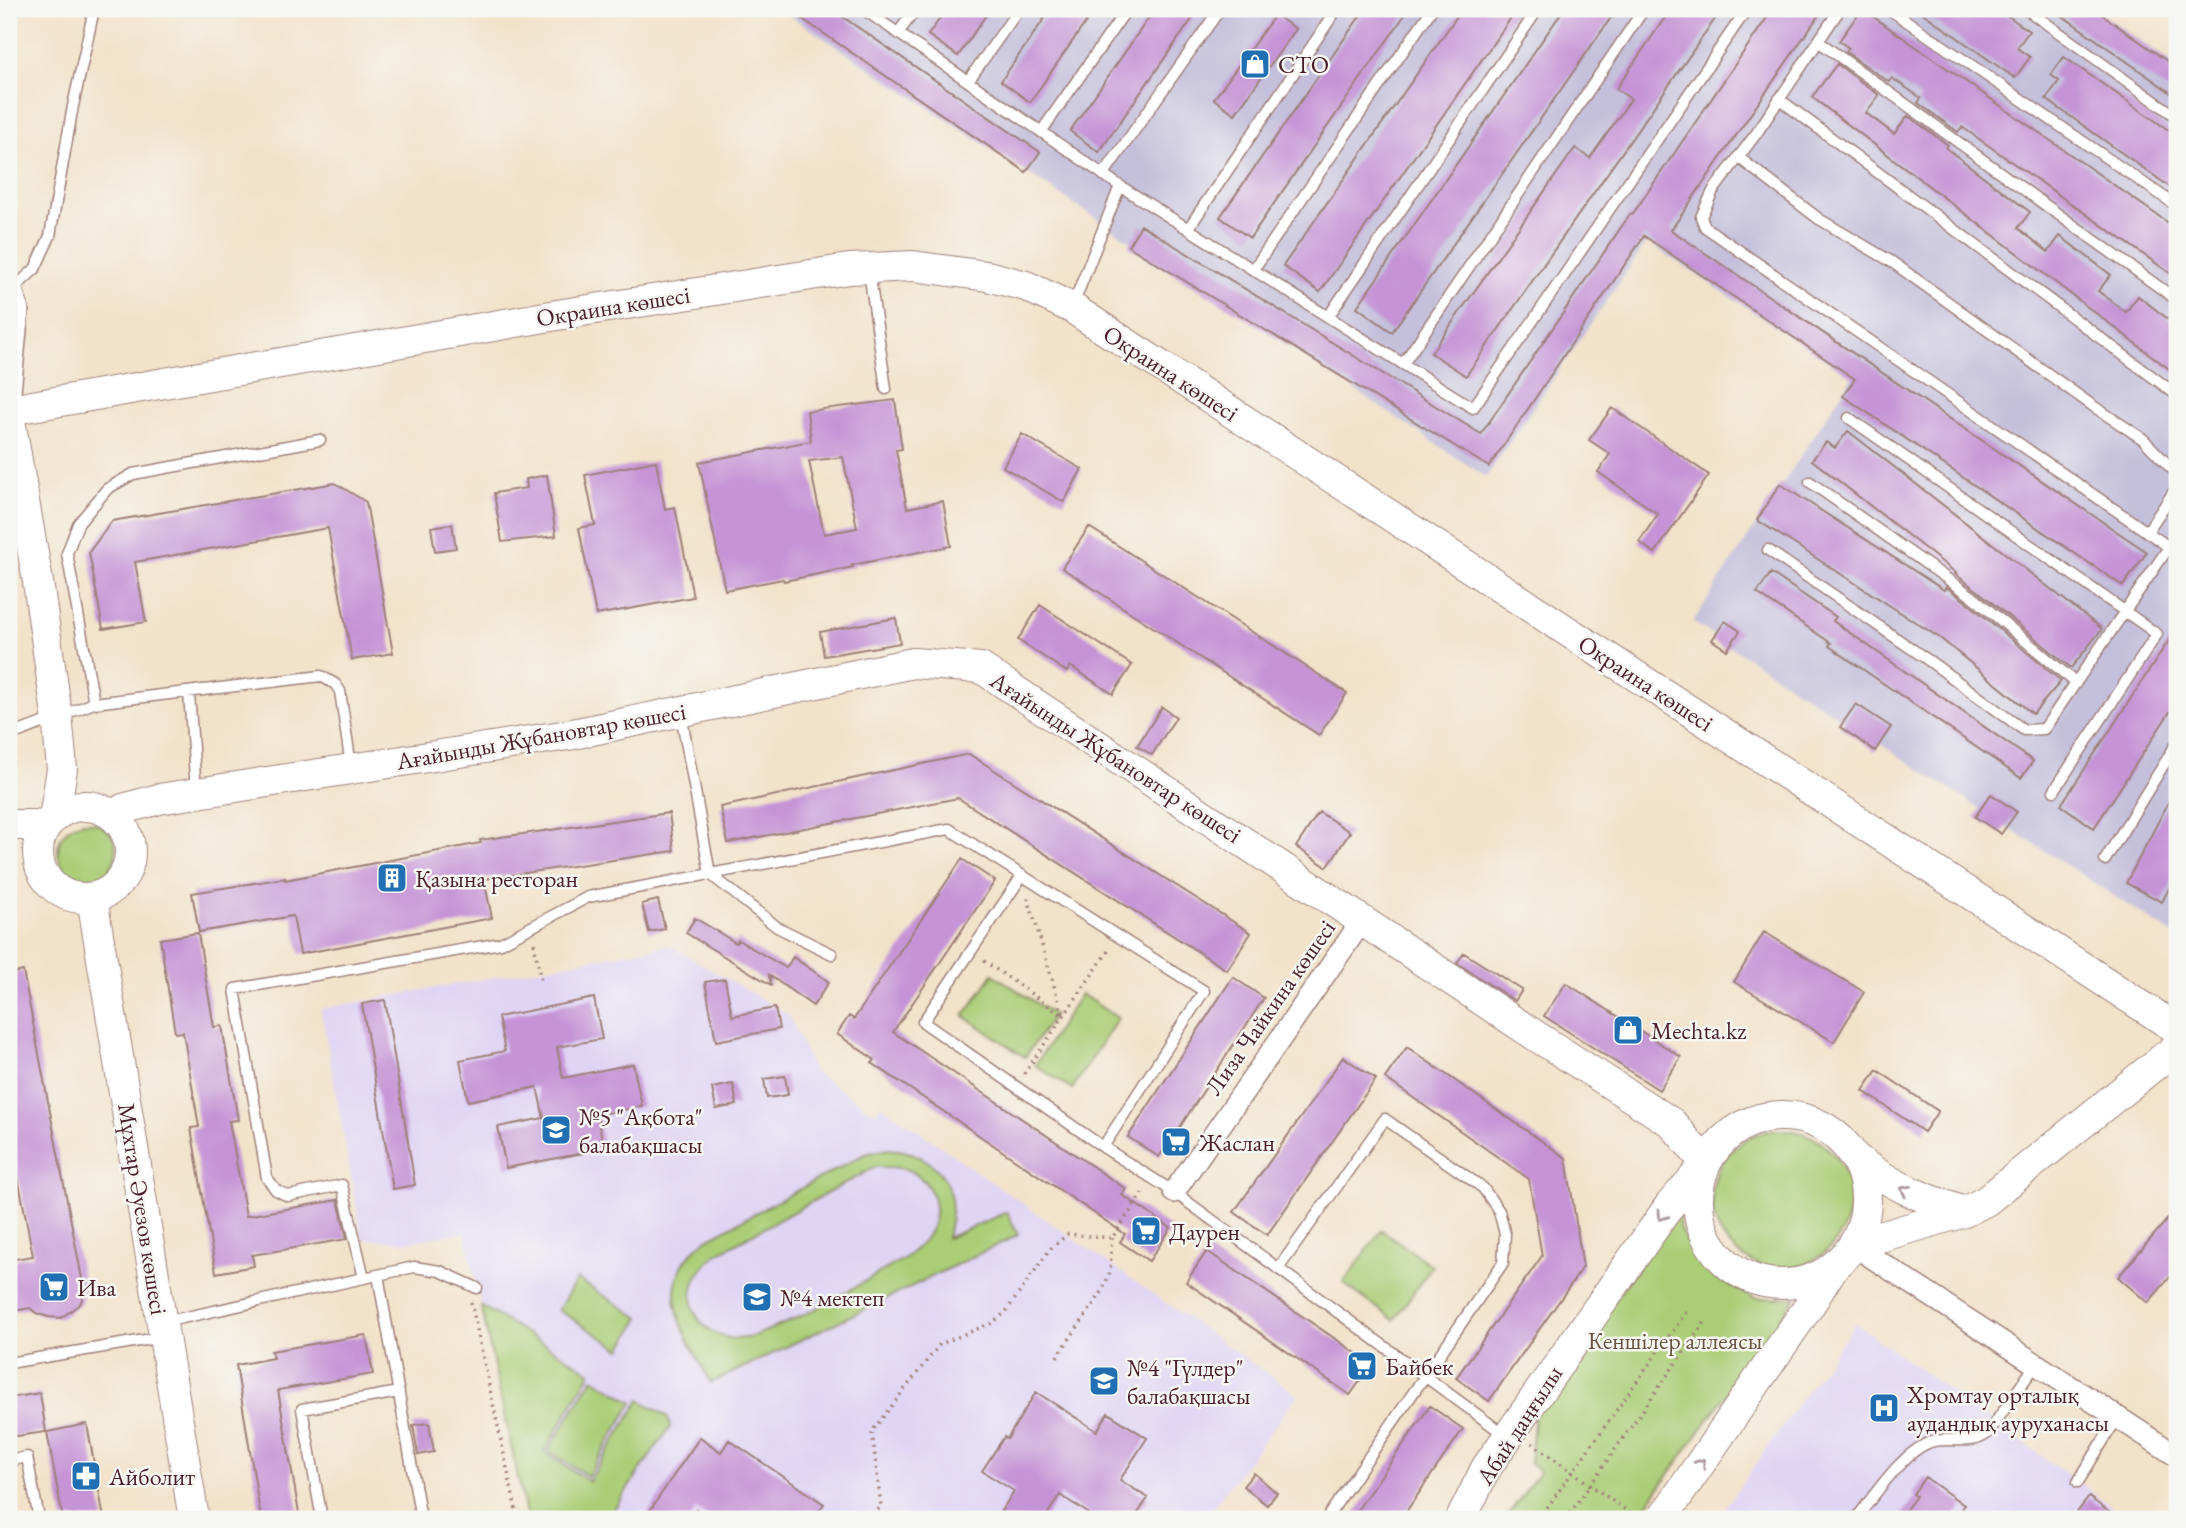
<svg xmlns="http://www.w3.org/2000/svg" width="2186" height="1528" viewBox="0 0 2186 1528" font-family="'EB Garamond',serif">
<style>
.built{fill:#e0d4f4}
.industrial{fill:#c4c0db}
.green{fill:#aacd76;stroke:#7a7650;stroke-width:2;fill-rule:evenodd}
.building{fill:#c593d6;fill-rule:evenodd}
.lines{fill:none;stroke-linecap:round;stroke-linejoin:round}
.lane-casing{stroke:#9e807a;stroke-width:13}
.street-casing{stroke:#9e807a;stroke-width:24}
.secondary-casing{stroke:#9e807a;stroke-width:32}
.path{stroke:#9e807a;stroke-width:3.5;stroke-dasharray:2 5;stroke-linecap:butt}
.lane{stroke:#fff;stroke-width:10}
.street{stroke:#fff;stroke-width:21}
.secondary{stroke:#fff;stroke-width:30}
.oneway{stroke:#ae9aa0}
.labels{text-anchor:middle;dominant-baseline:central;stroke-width:5;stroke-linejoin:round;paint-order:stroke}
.poi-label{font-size:24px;fill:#4a1f2b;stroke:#f6f6f2;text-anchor:start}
.street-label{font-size:24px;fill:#4a1f2b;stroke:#f6f6f2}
.park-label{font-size:24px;fill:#675342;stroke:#f6f6f2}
</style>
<rect width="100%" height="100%" fill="#f6f6f2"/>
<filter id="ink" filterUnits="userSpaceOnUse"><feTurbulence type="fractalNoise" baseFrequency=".0143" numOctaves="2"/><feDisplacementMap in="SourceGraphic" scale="14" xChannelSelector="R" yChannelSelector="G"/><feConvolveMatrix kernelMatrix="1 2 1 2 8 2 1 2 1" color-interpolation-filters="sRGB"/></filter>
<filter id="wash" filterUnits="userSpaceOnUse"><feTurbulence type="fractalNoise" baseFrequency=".00686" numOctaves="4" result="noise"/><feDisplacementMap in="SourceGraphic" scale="28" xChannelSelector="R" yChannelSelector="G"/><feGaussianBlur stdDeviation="1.57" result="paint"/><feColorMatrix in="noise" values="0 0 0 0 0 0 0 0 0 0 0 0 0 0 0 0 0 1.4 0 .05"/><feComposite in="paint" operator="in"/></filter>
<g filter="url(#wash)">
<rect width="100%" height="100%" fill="#f2e2c9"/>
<path class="built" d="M669,945L789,1015L814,1072L875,1113L881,1105L1298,1395L1204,1519H527L465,1232L408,1242L362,1239L321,1009Z
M1855,1323L2092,1492L2128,1519H1717Z"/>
<path class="industrial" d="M780,9H2094L2177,66V937L1693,622L1852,377L1647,242L1486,477Z"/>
<path class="green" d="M58 851a29 29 0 1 1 58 0a29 29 0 1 1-58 0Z
M993,974L1054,1015L1025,1057L964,1016Z
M1081,994L1118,1018L1072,1089L1035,1065Z
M1712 1199a69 69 0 1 1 138 0a69 69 0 1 1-138 0Z
M888,1149C918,1150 947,1167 951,1200C953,1213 949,1226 947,1238L1007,1212L1018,1235L711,1383C685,1332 647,1284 707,1239L865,1154ZM875,1167C886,1167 897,1166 908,1170C933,1181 943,1210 928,1234C923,1244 913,1251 905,1258C862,1283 818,1311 771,1329C763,1332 754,1337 746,1338C722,1342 697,1328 693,1304C689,1282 702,1266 718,1253Z
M1678,1211L1680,1229L1689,1248L1717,1278L1754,1298H1795L1637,1519H1505L1540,1471L1530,1463L1535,1411Z
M1382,1230L1432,1266L1394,1320L1343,1283Z
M577,1279L640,1318L621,1349L558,1310Z
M481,1306L591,1372L544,1452L589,1481L640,1400L668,1417L670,1427L607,1519H527Z
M593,1378L633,1402L588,1476L548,1451Z"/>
<g id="blocks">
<path class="building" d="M788,9H831L1040,152L1026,172Z
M947,9H990L958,56L928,35Z
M1051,9H1095L1030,102L1001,81Z
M1155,9H1199L1099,152L1070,131Z
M1365,9H1409L1250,238L1220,217Z
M1462,9H1517L1320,292L1283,266Z
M1564,9H1617L1392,332L1357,307Z
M1671,9H1722L1466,376L1431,353L1575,148L1590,158L1631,99L1616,89Z
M1773,9H1823L1671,230L2147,552L2123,586L1843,396L1855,379L1644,236L1489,467L1128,246L1141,225L1481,434L1630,214L1632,215Z
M1862,9L2177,229V278L1962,127L1958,132L1918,103L1921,98L1892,78L1889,82L1846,52L1849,48L1839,41Z
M1917,9H1998L2029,31L2017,48L2030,57L2015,78Z
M2053,9H2094L2177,68V97Z
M1275,15L1296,29L1235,114L1214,99Z
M2064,57L2177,136V192L2046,99L2059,81L2051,75Z
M1837,64L1879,95L1866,113L1894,134L1908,116L1948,145L1946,148L2030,212L2018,228L2048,252L2060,236L2111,275L2098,291L2126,312L2138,296L2177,326V375L1812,97Z
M895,400L902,449L896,450L907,508L943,501L951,546L852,565L853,567L784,581L783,579L725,590L699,462L811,441L807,411ZM843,457L857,528L824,534L809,461Z
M1612,408L1709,475L1655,553L1639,542L1658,514L1598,472L1610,454L1589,440Z
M1848,431L2102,629L2071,668L1978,591L1955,574L1956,573L1812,460L1826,442L1835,448Z
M1022,434L1082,469L1064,502L1003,467Z
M656,461L665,509L675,507L693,597L596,615L579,528L595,525L585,475Z
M547,475L556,536L502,542L494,493L527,488L526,479Z
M335,483L366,502L393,653L352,660L328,528L135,562L146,622L103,629L89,552L112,521Z
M1780,484L1944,590L1946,587L1968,603L2061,681L2033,714L1940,638L1757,520Z
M452,524L456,548L435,551L431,527Z
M1089,527L1347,693L1319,735L1062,568Z
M1771,573L1836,617L1833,621L2033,761L2021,778L1829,646L1831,643L1757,593Z
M1040,605L1132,665L1113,694L1070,666L1067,672L1018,640Z
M896,618L900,643L824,656L820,632Z
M1725,621L1740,631L1727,650L1712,640Z
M2177,628V701L2094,828L2061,805Z
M1856,704L1891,727L1875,751L1840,727Z
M1162,707L1176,717L1152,755L1137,746Z
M969,754L1251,933L1227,970L958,798L728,843L720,807Z
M2177,786V873L2162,902L2126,883Z
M1991,794L2017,812L2001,834L1975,817Z
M1319,812L1350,832L1327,867L1296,847Z
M669,813L674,851L484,879L492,918L300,954L293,916L199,932L192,893L285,878V880L481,843L480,840Z
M962,859L995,881L893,1032L1126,1189L1122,1195L1171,1228L1149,1261L1120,1242L1125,1234L872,1063L875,1060L837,1034L849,1016L854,1019Z
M658,900L665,929L649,932L642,904Z
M695,918L736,943L738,940L786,968L793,957L829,982L813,1006L769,975L771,985L686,933Z
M1764,932L1864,992L1834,1042L1734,982Z
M198,933L214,1027L222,1026L238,1120L229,1121L246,1216L338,1200L347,1239L252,1255L254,1266L216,1273L191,1128L199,1127L183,1032L175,1033L160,939Z
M1464,953L1522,990L1515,1001L1457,963Z
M23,971L84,1289L81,1303L61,1318L48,1317L36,1313L30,1308L9,1312V1260L33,1256L9,1130V974Z
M1233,977L1264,998L1178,1130L1188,1137L1176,1155L1165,1148L1159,1157L1128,1137Z
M725,979L732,1016L775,1008L779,1029L716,1041L705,982Z
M1566,983L1681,1057L1659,1090L1544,1016Z
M594,998L602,1039L557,1047L563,1078L633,1064L642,1106L597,1115L604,1149L506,1168L498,1127L544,1118L537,1087L468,1101L460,1060L505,1051L498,1017Z
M385,1000L415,1185L393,1189L362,1004Z
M1407,1047L1566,1158L1583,1267L1489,1401L1456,1378L1542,1256L1529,1179L1385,1078Z
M1343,1057L1376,1079L1267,1235L1234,1212Z
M1877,1070L1938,1111L1924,1132L1863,1091Z
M785,1076L788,1095L767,1098L764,1079Z
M733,1084L737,1105L716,1109L712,1088Z
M2177,1208V1269L2148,1303L2118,1277Z
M1207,1251L1372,1364L1350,1395L1186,1282Z
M366,1335L373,1374L278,1390L300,1519H261L236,1365L273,1358L271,1351Z
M1036,1392L1097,1431L1108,1413L1147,1438L1120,1480L1148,1498L1134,1519H1084L1088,1513L1060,1495L1044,1519H996L1014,1491L982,1471L1004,1437L1007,1439Z
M40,1393L46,1432L9,1437V1398Z
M1430,1406L1463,1429L1401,1519H1351Z
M429,1423L434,1452L418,1455L413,1425Z
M87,1424L104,1519H63L47,1432Z
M700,1437L721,1452L729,1440L824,1504L813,1519H712L696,1509L690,1519H644Z
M1254,1473L1277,1493L1267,1505L1243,1486Z
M1925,1477L1964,1505L1953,1519H1899L1916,1496L1913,1494Z
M2089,1497L2118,1519H2072Z"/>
</g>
</g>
<g filter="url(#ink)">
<use href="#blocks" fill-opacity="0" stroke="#9e807a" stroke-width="2"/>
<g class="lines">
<g class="lane-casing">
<path id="lane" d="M863,9L1120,186L1473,408L1747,9
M1840,9L1756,134L1713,191L1701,217L1705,227L2169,547L2177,549
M1889,9L2177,206
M2026,9L2177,117
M898,33L916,9
M1818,41L2177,300
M968,81L1019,9
M1779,99L2177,395
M1041,132L1127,9
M1738,157L1819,219L1892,262L2093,406L2143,439L2177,474
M1103,175L1220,9
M1188,229L1337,9
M1253,270L1432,9
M869,271L886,389
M11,288L12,290L35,269L50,236L73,106L94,9
M1073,305L1120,186
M1328,317L1538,9
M1403,364L1644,9
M1849,418L2157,634L2054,791
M1810,482L1973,597L2076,683
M2147,532L2177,487
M1768,550L1928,660L2024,730L2044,729L2169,547
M189,693L196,791
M94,703L67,553L78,524L107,489L133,474L320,440
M681,714L710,874L777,927L832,954
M9,732H19L94,703L321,676L335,684L340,691L351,766
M2105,860L2177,743
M2176,908L2177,906
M1103,1147L1174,1192L1505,1435
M1278,1269L1385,1119L1483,1188L1499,1211L1505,1234L1503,1263L1326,1519
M378,1275L421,1519
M364,1278L342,1185L288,1196L276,1190L267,1178L235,989L501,943L588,897L949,829L1204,991L1103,1147L923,1022L1022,876
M164,1322L414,1267L440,1271L477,1288
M9,1363L163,1337
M9,1461L27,1457L39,1519
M2078,1482L2117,1418
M322,1519L302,1409L399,1392
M1856,1519C1874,1496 1905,1448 1934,1441C1953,1437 1971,1446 1988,1433L2036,1364"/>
</g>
<g class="street-casing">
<path id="street" d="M9,290H12L18,310L9,402
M1174,1192L1362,921
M1853,1245L2177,1456"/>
</g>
<g class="secondary-casing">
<path id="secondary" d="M9,410L557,315L849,269L913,266L987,276L1026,286L1072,308L2177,1029
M9,414L38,582L57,715L62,769L54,818
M38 852a46 46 0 1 1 92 0a46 46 0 1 1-92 0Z
M116,817L123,809L159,799L568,735L913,663L981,668L1536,1036L1672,1123L1706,1164L1670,1205L1486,1468L1461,1519
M9,825H45
M92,898L194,1519
M1698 1200a84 84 0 1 1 168 0a84 84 0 1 1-168 0Z
M1853,1156C1891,1186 1918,1196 1964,1212
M1853,1245L1964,1212L1986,1201L2177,1047
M1662,1519L1809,1306L1834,1266"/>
</g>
<path class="path" d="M1028,898L1063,1016
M534,943L541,982
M984,961L1063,1016
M1024,1074L1111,947
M471,1302L518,1519
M1057,1357L1102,1292L1110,1272L1112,1238
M1532,1443L1638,1519
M867,1519L881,1507L872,1431L940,1344L992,1323L1005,1313L1051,1248L1068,1234L1112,1238L1144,1191
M1539,1519L1687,1311
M1566,1519L1707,1319"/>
<use href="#lane" class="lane"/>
<use href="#street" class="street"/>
<use href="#secondary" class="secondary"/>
</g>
<defs><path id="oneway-chevron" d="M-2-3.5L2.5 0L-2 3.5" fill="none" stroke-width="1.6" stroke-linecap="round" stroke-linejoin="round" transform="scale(1.75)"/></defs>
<g class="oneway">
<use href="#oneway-chevron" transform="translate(1905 1190) rotate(-152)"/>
<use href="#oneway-chevron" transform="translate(1662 1216) rotate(125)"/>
<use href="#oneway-chevron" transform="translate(1701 1463) rotate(-55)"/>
</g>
</g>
<defs>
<g id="shop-square" transform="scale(1.575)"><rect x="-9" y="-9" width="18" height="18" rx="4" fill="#1f6fb2" stroke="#f6f6f2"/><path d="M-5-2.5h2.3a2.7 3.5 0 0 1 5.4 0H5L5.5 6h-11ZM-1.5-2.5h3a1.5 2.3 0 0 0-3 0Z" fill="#fff"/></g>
<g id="building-square" transform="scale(1.575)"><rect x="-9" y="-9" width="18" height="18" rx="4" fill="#1f6fb2" stroke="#f6f6f2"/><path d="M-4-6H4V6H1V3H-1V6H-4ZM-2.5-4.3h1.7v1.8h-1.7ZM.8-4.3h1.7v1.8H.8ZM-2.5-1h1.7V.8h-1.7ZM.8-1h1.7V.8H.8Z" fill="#fff"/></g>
<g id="school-square" transform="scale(1.575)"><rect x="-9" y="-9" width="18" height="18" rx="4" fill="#1f6fb2" stroke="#f6f6f2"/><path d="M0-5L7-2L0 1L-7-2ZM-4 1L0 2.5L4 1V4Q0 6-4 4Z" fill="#fff"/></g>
<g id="supermarket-square" transform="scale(1.575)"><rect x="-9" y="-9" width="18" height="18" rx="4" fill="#1f6fb2" stroke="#f6f6f2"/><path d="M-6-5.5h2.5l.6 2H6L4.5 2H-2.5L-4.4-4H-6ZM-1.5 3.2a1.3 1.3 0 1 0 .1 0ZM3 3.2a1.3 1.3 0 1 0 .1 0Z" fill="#fff"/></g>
<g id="hospital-square" transform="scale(1.575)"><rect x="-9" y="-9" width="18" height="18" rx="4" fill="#1f6fb2" stroke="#f6f6f2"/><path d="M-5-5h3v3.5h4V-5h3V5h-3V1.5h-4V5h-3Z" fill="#fff"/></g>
<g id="pharmacy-square" transform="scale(1.575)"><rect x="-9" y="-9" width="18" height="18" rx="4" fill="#1f6fb2" stroke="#f6f6f2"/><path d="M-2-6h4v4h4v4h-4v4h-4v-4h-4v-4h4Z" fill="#fff"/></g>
</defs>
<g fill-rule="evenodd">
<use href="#shop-square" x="1255" y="64"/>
<use href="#building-square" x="392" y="878"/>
<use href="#shop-square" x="1628" y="1030"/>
<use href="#school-square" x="556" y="1130"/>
<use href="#supermarket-square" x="1176" y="1142"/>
<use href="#supermarket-square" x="1146" y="1231"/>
<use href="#supermarket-square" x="54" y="1287"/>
<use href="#school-square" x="757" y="1297"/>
<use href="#supermarket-square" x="1362" y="1366"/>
<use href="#school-square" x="1104" y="1381"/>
<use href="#hospital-square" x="1884" y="1408"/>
<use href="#pharmacy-square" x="86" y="1476"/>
</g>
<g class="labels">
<g class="poi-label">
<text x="1278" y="64">СТО</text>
<text x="415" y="878">Қазына ресторан</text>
<text x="1651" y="1030">Mechta.kz</text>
<text x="579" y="1116">№5 "Ақбота"<tspan x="579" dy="28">балабақшасы</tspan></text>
<text x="1199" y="1142">Жаслан</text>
<text x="1169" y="1231">Даурен</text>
<text x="77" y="1287">Ива</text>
<text x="780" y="1297">№4 мектеп</text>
<text x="1385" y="1366">Байбек</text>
<text x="1127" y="1367">№4 "Гүлдер"<tspan x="1127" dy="28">балабақшасы</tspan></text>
<text x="1907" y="1394">Хромтау орталық<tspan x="1907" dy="28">аудандық ауруханасы</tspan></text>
<text x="109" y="1476">Айболит</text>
</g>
<g class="street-label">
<text transform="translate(613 306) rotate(-9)">Окраина көшесі</text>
<text transform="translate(1171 373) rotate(33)">Окраина көшесі</text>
<text transform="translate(1646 683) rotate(33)">Окраина көшесі</text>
<text transform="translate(541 736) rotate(-10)">Ағайынды Жұбановтар көшесі</text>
<text transform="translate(1116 757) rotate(33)">Ағайынды Жұбановтар көшесі</text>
<text transform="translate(1270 1007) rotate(-55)">Лиза Чайкина көшесі</text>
<text transform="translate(143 1209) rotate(81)">Мұхтар Әуезов көшесі</text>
<text transform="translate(1519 1425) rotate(-57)">Абай даңғылы</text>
</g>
<g class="park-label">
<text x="1675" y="1340">Кеншілер аллеясы</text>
</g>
</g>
<rect width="2186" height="1528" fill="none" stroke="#f6f6f2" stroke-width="35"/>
</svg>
